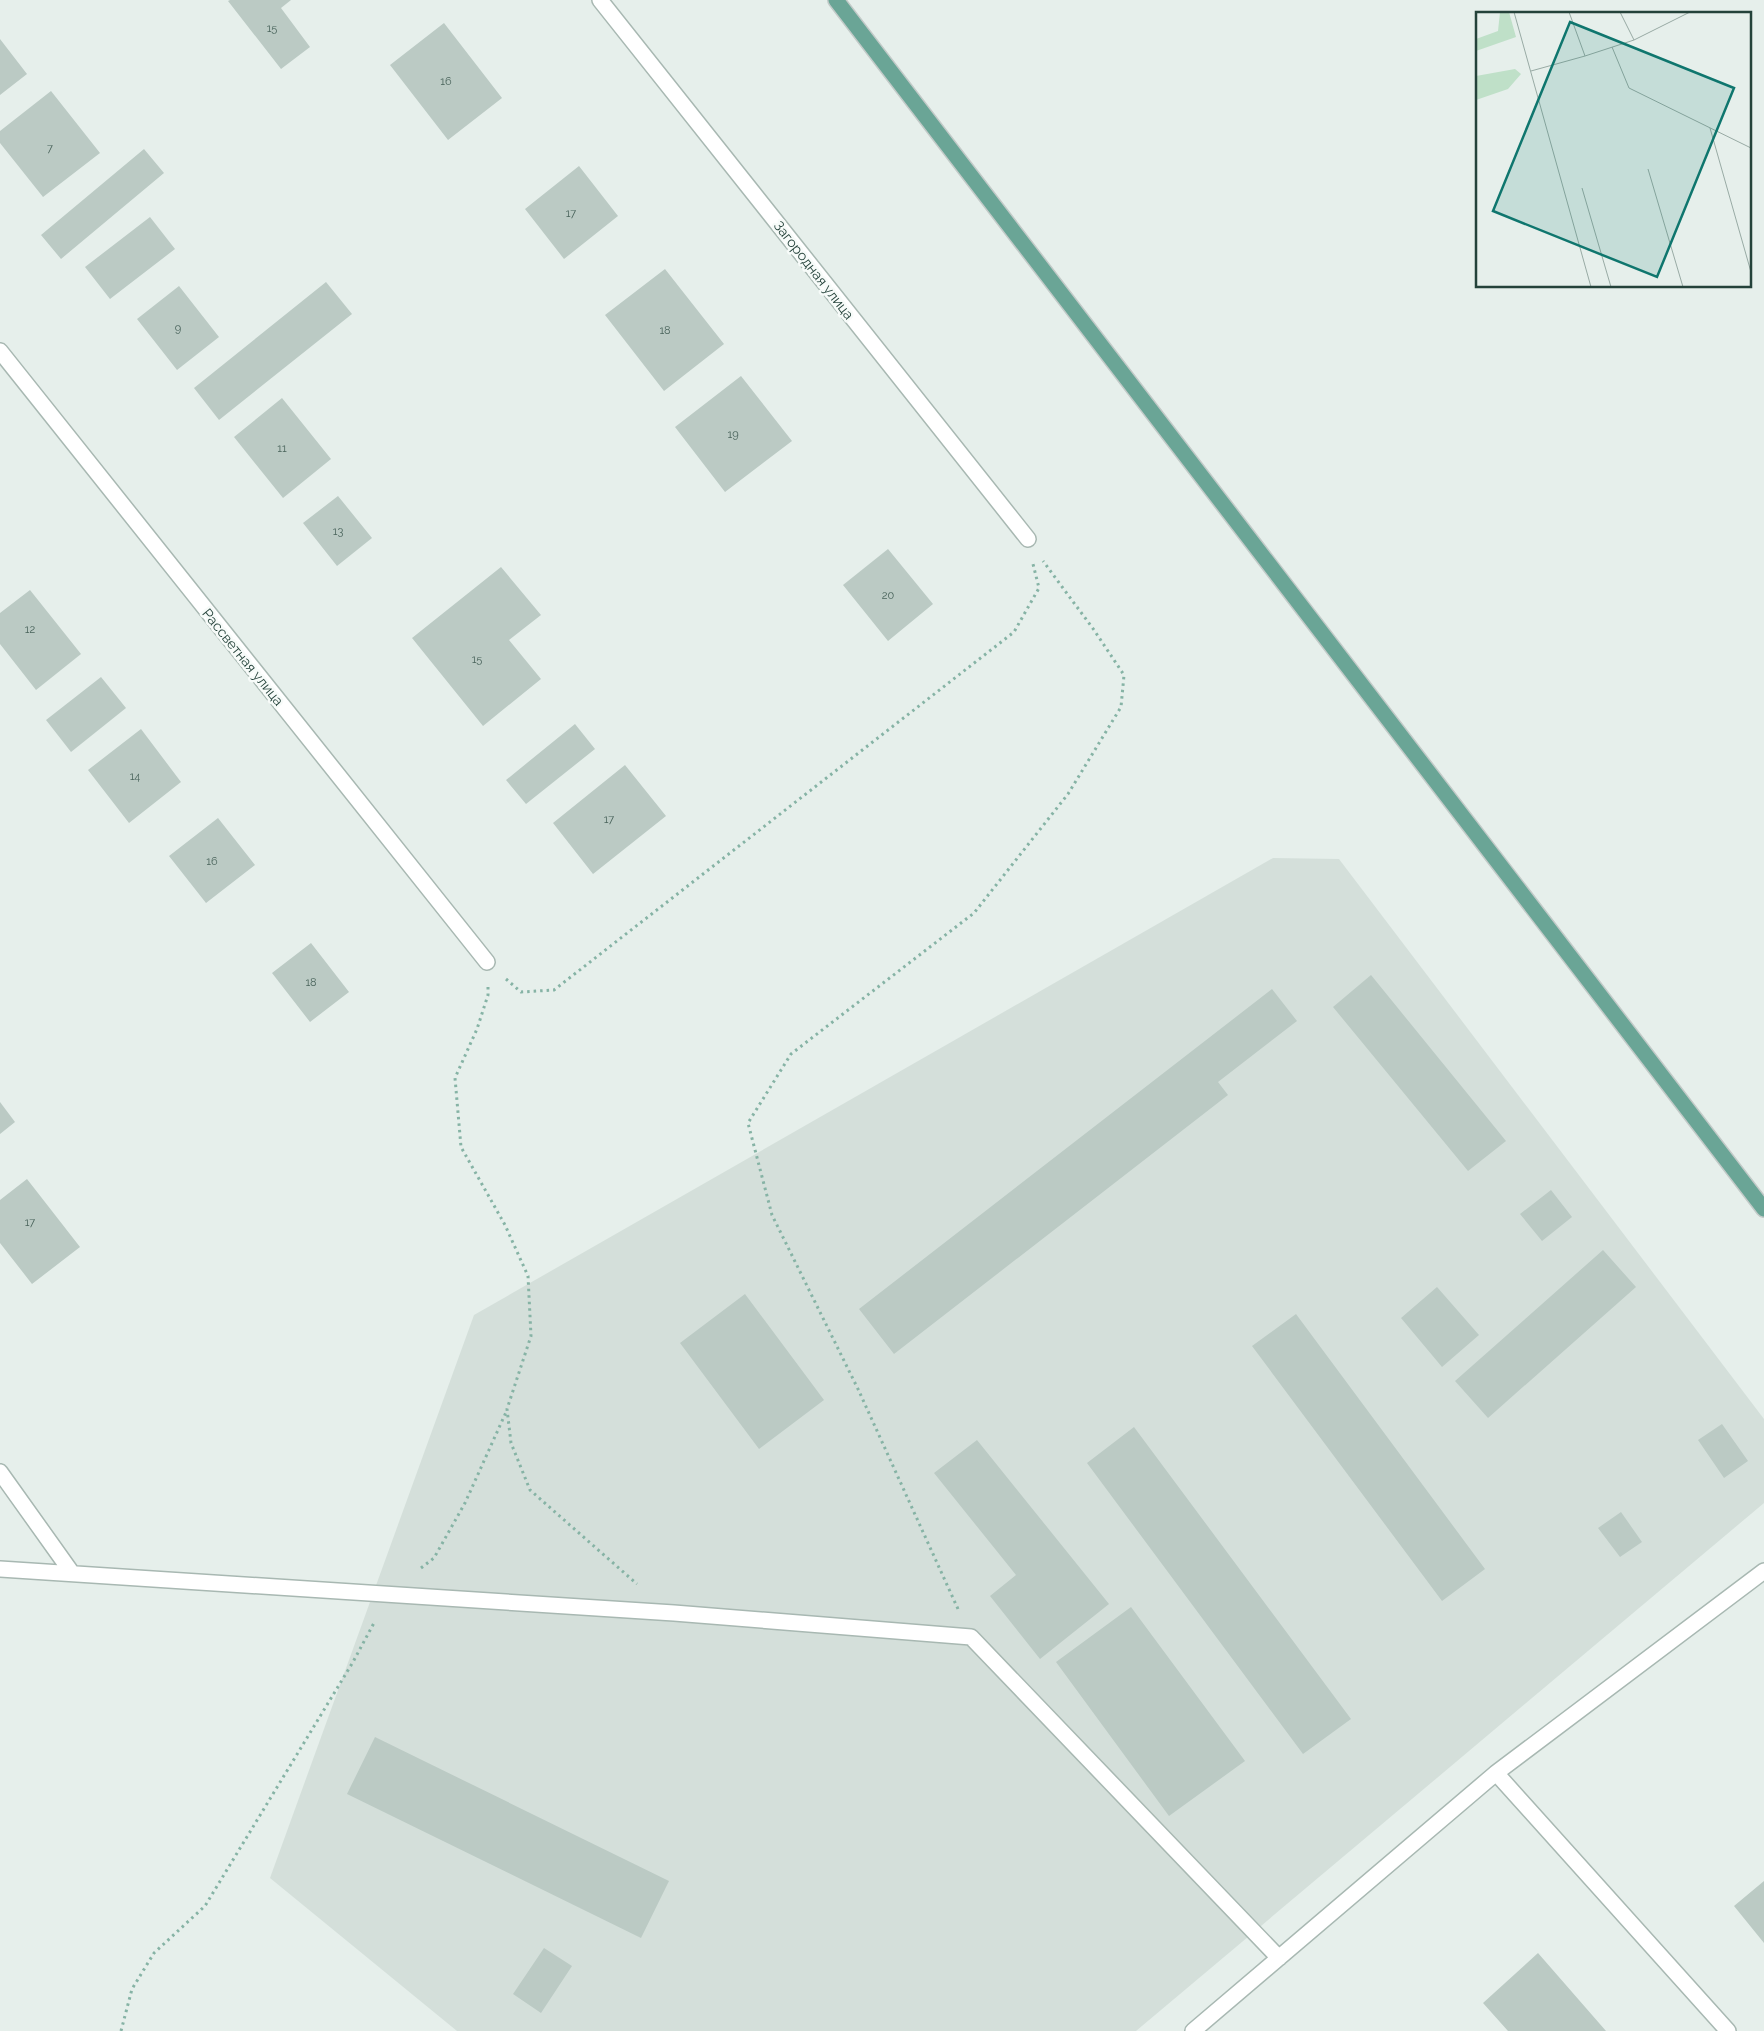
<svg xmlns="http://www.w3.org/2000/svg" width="1764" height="2031" viewBox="0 0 1764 2031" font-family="Raleway,sans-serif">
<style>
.built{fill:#d4dfda}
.building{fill:#bbcac4}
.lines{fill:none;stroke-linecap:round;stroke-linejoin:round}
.minor-casing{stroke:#a8b8b2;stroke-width:18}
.major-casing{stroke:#c2cac8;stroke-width:18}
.path{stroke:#86b3a5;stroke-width:3;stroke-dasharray:2.5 4;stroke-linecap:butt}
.minor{stroke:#fff;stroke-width:15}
.major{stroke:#6aa596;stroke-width:15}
.labels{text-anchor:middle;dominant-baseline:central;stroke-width:5;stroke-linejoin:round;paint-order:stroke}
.number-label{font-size:11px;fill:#4a645c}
.street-label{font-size:14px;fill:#24423a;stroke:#f7fbf9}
.inset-road{fill:none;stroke:#98aaa4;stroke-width:1}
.view{fill:#0f766e;fill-opacity:0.15;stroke:#0f766e;stroke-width:2.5}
.inset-edge{fill:none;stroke:#24423a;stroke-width:2.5}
</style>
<rect width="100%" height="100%" fill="#e6efeb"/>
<path class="built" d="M1273,858L1339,859L1764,1419V1503L1136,2031H457L270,1878L474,1315Z"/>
<path class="building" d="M230,0H291L281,8L310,47L281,69L228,1Z
M444,23L502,98L448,140L390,65Z
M0,39L27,74L0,95Z
M51,91L100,153L43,197L0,143V131Z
M144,149L164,173L61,259L41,235Z
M579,166L618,216L564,259L525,209Z
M150,217L175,249L110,299L85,267Z
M665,269L724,344L664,391L605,315Z
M326,282L352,314L219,420L194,388Z
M179,286L219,337L177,370L137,319Z
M741,376L792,441L725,492L675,427Z
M282,398L331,459L283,498L234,437Z
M338,496L372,538L337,566L303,523Z
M888,549L933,604L888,641L843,585Z
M501,567L541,615L509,640L541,679L483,726L412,638Z
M30,590L81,654L36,690L0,644V613Z
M101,677L126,708L71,752L46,720Z
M575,724L595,749L526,804L506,780Z
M141,729L181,782L129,823L88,770Z
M625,765L666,816L593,874L553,823Z
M218,818L255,865L206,903L169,856Z
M311,943L349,992L310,1022L272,973Z
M1371,975L1506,1141L1468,1171L1333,1007Z
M1272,989L1297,1021L1218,1082L1228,1095L894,1354L859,1309Z
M0,1102L15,1122L0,1134Z
M27,1179L80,1247L32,1284L0,1243V1200Z
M1551,1190L1572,1217L1542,1241L1520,1214Z
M1603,1250L1636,1287L1488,1418L1455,1381Z
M1437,1287L1479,1335L1442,1367L1401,1318Z
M745,1294L824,1400L759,1449L680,1343Z
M1296,1314L1485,1569L1442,1601L1252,1346Z
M1722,1424L1748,1461L1724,1478L1698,1440Z
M1134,1427L1351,1719L1303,1754L1087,1463Z
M977,1440L1109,1604L1040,1659L990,1596L1016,1575L934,1473Z
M1621,1512L1642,1542L1620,1557L1598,1528Z
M1131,1607L1245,1761L1169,1816L1056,1662Z
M375,1737L669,1881L641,1938L347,1794Z
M1764,1881V1943L1734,1906Z
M544,1948L572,1966L541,2013L513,1994Z
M1538,1953L1606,2031H1508L1483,2003Z"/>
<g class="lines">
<g class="minor-casing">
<path id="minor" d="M600,0L1028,539
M0,351L487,962
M0,1472L72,1573
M0,1569L674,1613L971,1637L1279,1958
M1193,2031L1496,1773
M1728,2031L1496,1773L1764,1571"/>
</g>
<g class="major-casing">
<path id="major" d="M836,0L1764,1209"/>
</g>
<path class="path" d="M506,979L521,992L554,990L1014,632L1039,588L1033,564
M488,987V995L477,1029L455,1078L461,1147L505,1225L528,1276L531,1336L507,1409L511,1443L530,1490L637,1584
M421,1568L434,1558L465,1503L507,1410
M958,1609L858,1389L772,1215L748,1123L791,1054L974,913L1068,794L1121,707L1124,675L1094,630L1043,561
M121,2031L132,1989L154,1953L205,1906L353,1662L375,1621"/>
<use href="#minor" class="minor"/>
<use href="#major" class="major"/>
</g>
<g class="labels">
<g class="number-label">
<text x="272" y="28">15</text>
<text x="446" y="81">16</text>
<text x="50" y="148">7</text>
<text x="571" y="213">17</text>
<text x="178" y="328">9</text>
<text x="665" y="330">18</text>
<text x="733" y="434">19</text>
<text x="282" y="448">11</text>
<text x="338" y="531">13</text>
<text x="888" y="595">20</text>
<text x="30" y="629">12</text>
<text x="477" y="659">15</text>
<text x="135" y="776">14</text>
<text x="609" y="819">17</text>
<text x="212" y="861">16</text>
<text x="311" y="982">18</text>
<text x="30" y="1222">17</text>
</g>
<g class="street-label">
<text transform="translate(814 270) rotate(52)">Загородная улица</text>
<text transform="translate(243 657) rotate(51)">Рассветная улица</text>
</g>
</g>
<g transform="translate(1476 12)">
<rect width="275" height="275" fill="#e6efeb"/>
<path d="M24,0H33L40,25L0,39V27L22,19ZM39,57L45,62L32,77L0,88V64Z" fill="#bfe0c8"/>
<path class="inset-road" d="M38,0L115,275M144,0L158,28M136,35L153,76L275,136M109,44L158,28L214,0M55,59L109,44L93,0M234,116L275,260M172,157L207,275M106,176L135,275"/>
<path class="view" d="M94,10L258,76L181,265L17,199Z"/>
<rect width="275" height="275" class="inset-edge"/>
</g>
</svg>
